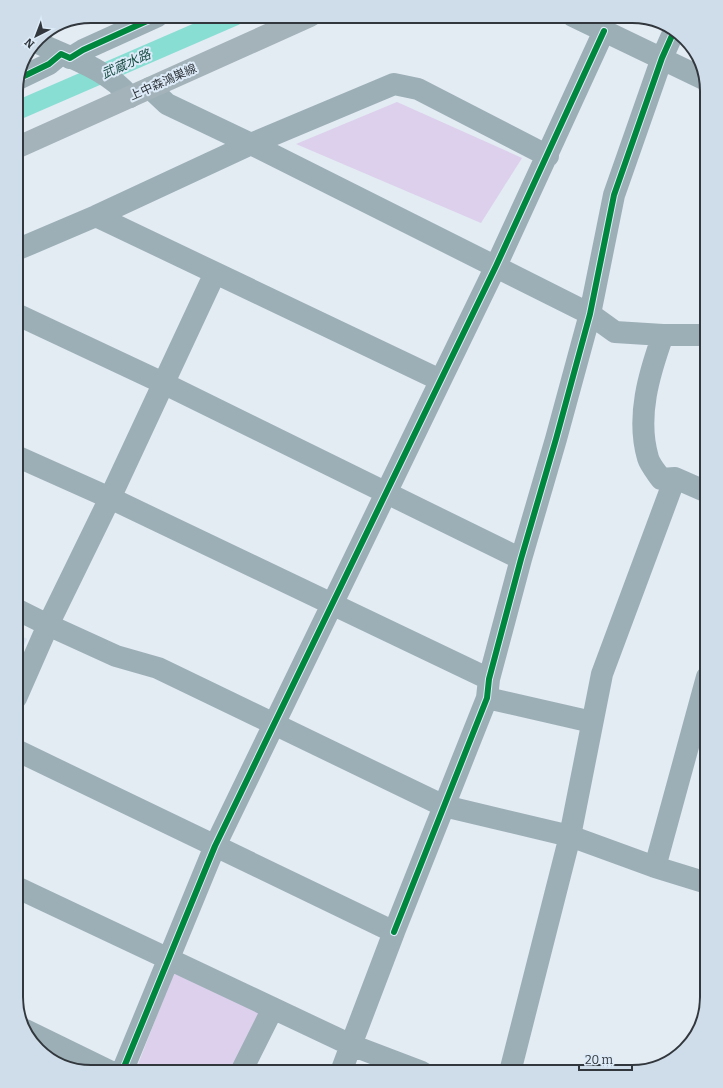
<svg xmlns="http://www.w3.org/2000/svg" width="723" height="1088" viewBox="0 0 723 1088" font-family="Bitter,'Noto Sans JP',serif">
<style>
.built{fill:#d4e2f0}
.green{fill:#dcd0ec}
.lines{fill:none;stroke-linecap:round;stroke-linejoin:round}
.canal{stroke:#88ded3;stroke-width:19}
.minor{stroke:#9cafb6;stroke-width:22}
.major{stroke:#a3b3b9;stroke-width:22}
.cycleway-casing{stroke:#ddebf9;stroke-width:8}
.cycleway{stroke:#00873e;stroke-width:6}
.labels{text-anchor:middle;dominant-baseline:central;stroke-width:4;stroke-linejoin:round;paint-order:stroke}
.street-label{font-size:12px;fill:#31373c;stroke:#ddebf9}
.water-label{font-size:13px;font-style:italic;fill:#1a4e46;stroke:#ddebf9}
.rim{fill:none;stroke:#31373c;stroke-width:2}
</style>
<rect width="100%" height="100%" fill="#e3ebf3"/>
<path class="built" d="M16,633L27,639L16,662Z"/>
<path class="green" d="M397,102L522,158L481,223L296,144Z
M174,972L261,1013L233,1072H135Z"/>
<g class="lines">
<path class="canal" d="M16,111L235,16"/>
<path class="minor" d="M573,16L704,79
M36,42C67,57 108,69 130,97
M70,58L83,50L158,16
M20,78L49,64L61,54
M150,88L167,104L251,144L590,314L615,332L663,335H707
M96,216L440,380
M16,250L96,216L251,144L394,84L418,89L548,156
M16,314L163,383L521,559
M663,335C649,374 636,417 648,458C650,465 657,473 661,479L675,478L707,492
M16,456L110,498L215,273
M16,609L48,625L116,656L158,668L444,806L570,836L655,867L707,883
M16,698L48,625L110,498L489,679
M487,698L592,722
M655,867L707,677
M16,887L351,1045L394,932L16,750
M394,932L487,698L489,679L521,559L556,439L590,314L614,195L662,58L674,31
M25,1030L111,1072
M122,1072L215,846L496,266L604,31
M241,1072L273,1008
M341,1072L351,1045L422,1072
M510,1072L570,836L602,674L675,478"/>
<path class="major" d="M16,148L310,16"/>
<g class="cycleway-casing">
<path id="cycleway" d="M20,78L49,64L61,54L70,58L83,50L158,16
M394,932L487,698L489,679L521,559L556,439L590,314L614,195L662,58L674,31
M122,1072L215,846L496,266L604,31"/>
</g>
<use href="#cycleway" class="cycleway"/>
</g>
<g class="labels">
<g class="street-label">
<text transform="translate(163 82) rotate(-24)">上中森鴻巣線</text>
</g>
<g class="water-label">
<text transform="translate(126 64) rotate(-24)">武蔵水路</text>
</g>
</g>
<path d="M0 0H723V1088H0ZM91 23H632A68 68 0 0 1 700 91V997A68 68 0 0 1 632 1065H91A68 68 0 0 1 23 997V91A68 68 0 0 1 91 23Z" fill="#cfddea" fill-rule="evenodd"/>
<path class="rim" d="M91 23H632A68 68 0 0 1 700 91V997A68 68 0 0 1 632 1065H91A68 68 0 0 1 23 997V91A68 68 0 0 1 91 23Z"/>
<g transform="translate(36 36) rotate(222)" stroke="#ddebf9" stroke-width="3" paint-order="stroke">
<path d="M0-3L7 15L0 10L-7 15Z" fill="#31373c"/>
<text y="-6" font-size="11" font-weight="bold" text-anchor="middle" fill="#31373c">N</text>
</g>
<path d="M579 1064v6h53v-6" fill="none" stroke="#31373c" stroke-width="2"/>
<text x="585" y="1064" font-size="12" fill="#31373c" stroke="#ddebf9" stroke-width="3" paint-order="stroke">20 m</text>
</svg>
